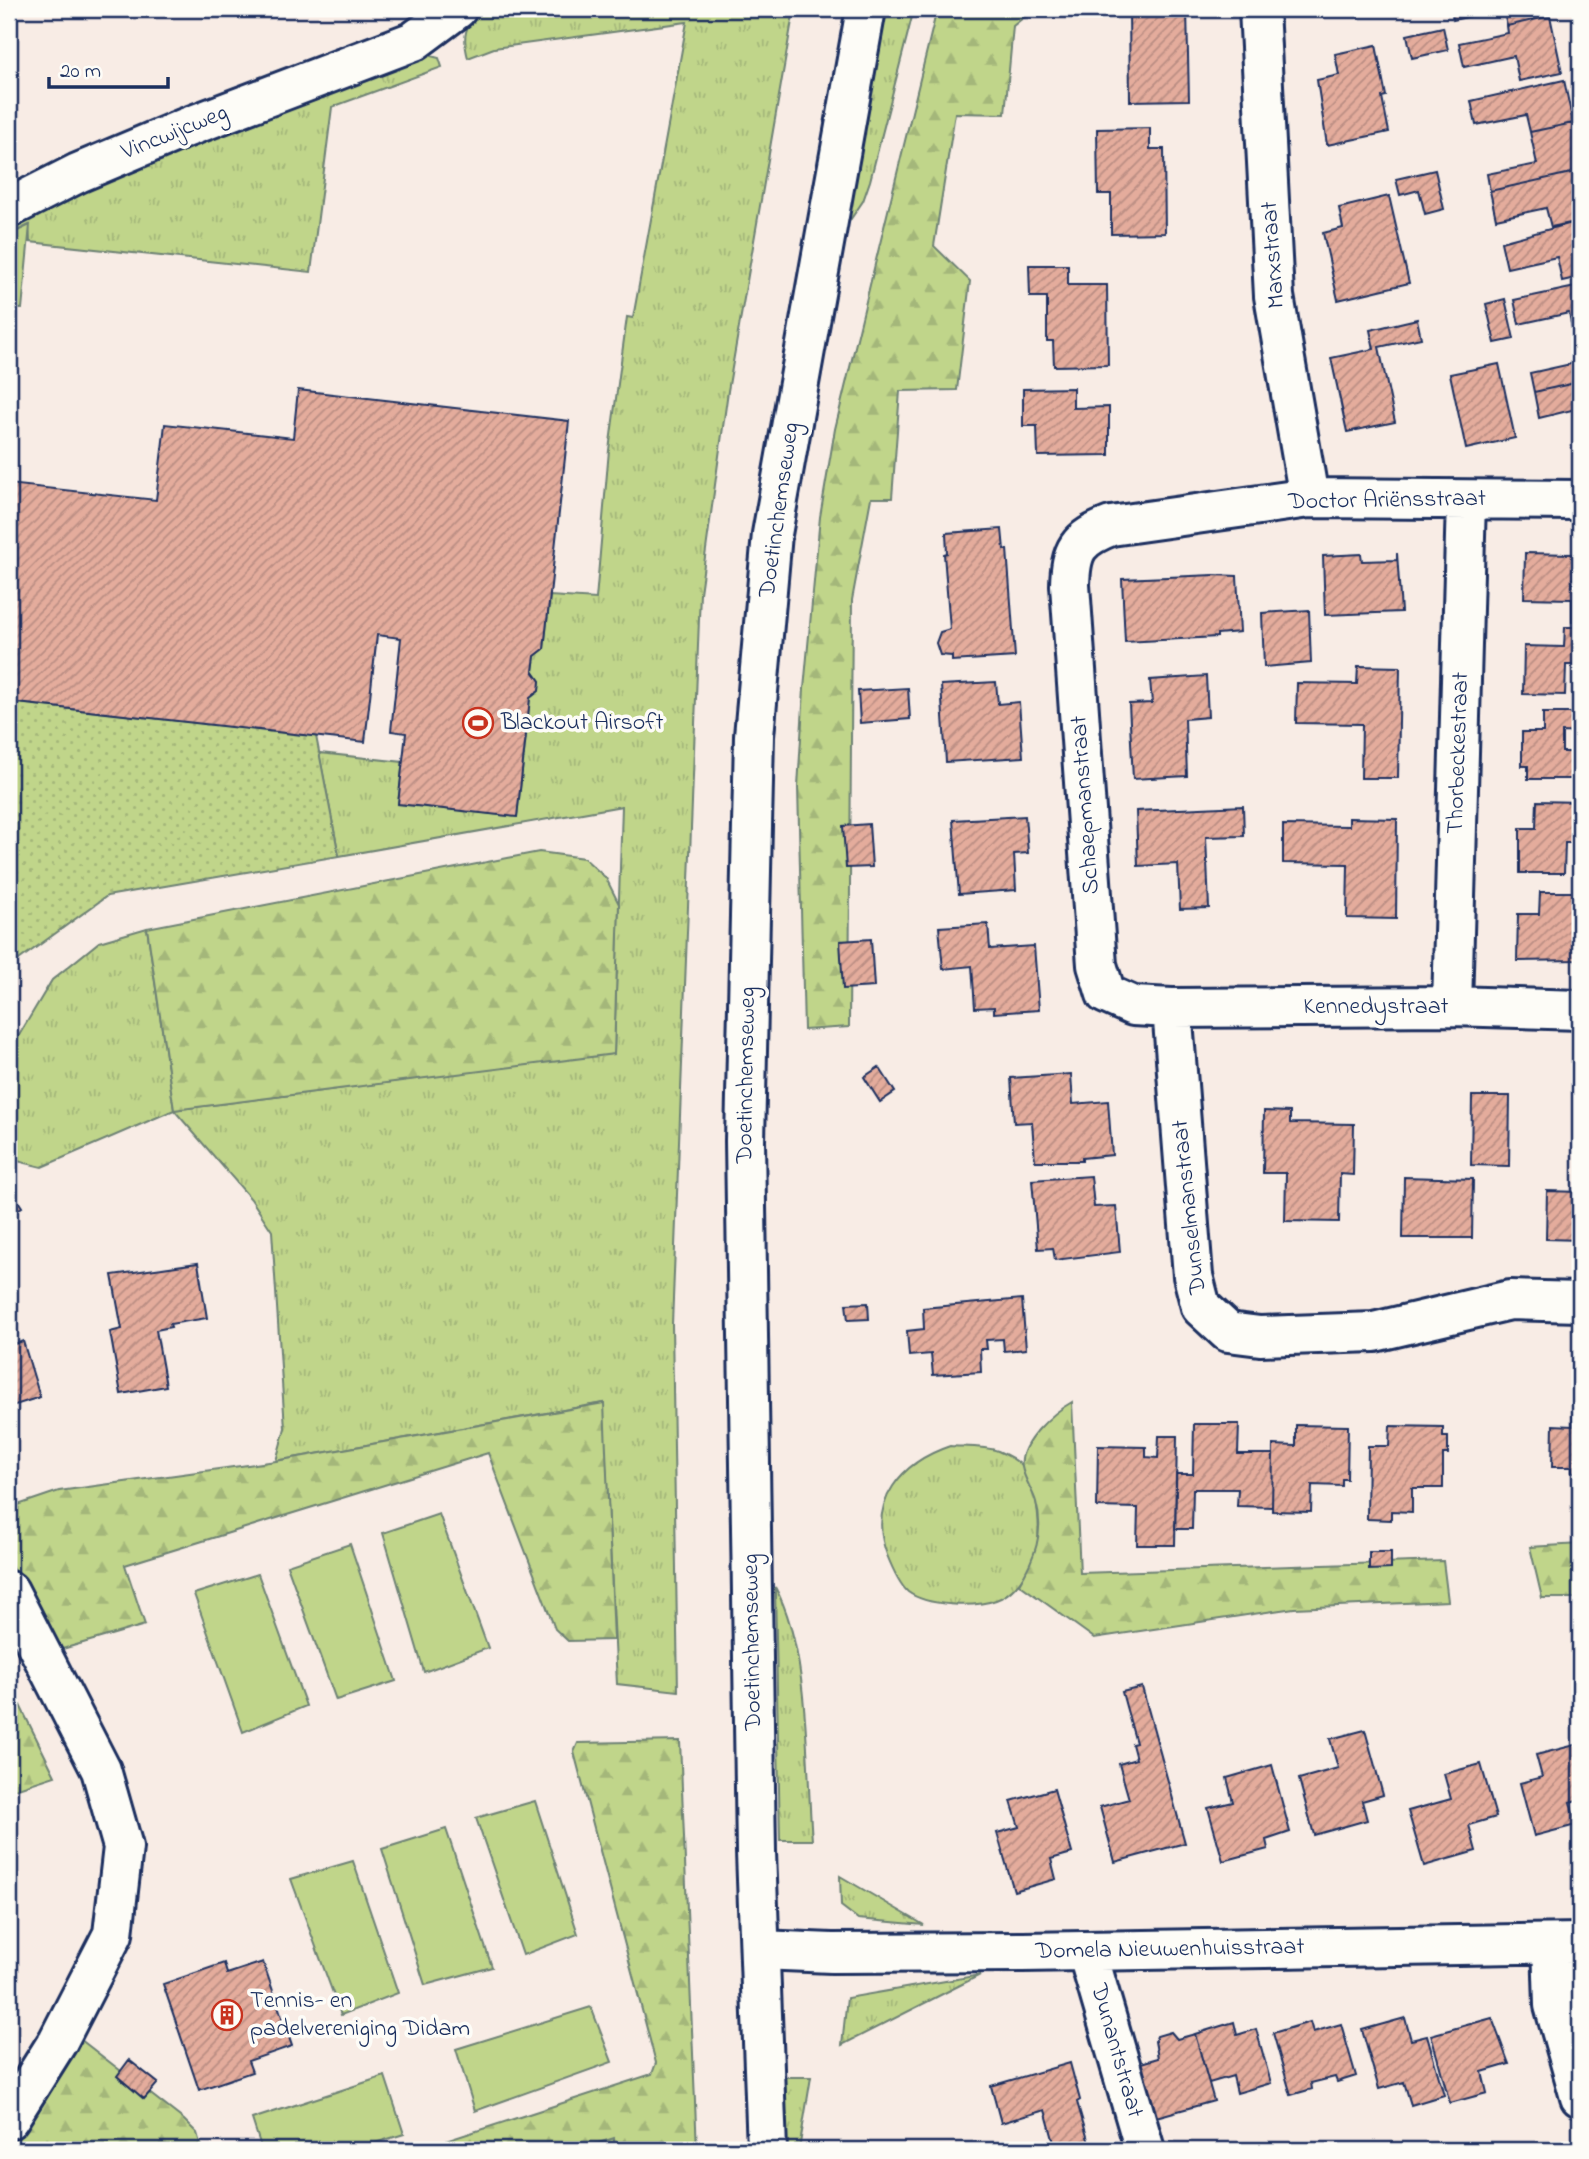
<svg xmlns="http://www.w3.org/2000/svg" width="1589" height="2159" viewBox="0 0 1589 2159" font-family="'Indie Flower',sans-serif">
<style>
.grass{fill:url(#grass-tufts);stroke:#6e8274;stroke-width:2}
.forest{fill:url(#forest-firs);stroke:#6e8274;stroke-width:2}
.park{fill:url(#park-dots);stroke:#6e8274;stroke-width:2}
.garden{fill:#c0d58a;stroke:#6e8274;stroke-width:2}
.building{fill:url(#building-hatch);stroke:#1b2f5e;stroke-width:2}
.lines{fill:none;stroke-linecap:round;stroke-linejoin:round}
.street-casing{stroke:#1b2f5e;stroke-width:44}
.secondary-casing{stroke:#1b2f5e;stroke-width:44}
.street{stroke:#fdfcf7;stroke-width:38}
.secondary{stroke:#fdfcf7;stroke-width:38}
.labels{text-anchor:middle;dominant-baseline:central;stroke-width:7;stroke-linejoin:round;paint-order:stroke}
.street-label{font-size:24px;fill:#1b2f5e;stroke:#fdfcf7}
.poi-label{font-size:24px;fill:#1b2f5e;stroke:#fdfcf7;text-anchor:start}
</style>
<defs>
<pattern id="grass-tufts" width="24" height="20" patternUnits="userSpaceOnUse" patternTransform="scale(1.75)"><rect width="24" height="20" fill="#c0d58a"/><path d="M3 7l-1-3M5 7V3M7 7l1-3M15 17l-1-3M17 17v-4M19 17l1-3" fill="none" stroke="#a4b77a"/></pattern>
<pattern id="forest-firs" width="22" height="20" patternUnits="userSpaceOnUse" patternTransform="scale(1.75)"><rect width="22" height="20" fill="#c0d58a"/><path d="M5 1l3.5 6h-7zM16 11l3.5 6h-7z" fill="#a4b77a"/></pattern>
<pattern id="park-dots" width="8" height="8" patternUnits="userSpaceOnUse" patternTransform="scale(1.75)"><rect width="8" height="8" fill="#c0d58a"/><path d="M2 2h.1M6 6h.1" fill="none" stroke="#a4b77a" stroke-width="1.8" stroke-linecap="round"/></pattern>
<pattern id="building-hatch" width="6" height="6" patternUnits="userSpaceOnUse" patternTransform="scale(1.75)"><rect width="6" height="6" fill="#e4ac9c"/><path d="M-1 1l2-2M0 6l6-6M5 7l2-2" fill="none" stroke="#b88c82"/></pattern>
</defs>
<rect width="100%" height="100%" fill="#f8ece5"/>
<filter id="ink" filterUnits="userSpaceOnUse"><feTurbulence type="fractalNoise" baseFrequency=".0143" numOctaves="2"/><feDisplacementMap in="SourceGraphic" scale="14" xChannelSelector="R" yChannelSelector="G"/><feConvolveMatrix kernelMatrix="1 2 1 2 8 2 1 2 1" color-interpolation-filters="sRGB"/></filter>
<g filter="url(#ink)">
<path class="grass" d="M480,9H794L728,391L700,593L672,1325L678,1691L617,1684L603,1403L276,1461L285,1428L272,1231L251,1199L174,1110L42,1167L9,1159V1052L52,980L99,942L147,928L174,1110L614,1053L622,806L339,856L319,753L403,762L398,803L517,817L530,698L539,690L540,681L533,671L535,656L544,649L550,596L596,599L609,450L627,317L633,318L687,22L494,48L468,58C462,36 465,26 480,9Z
M884,9H914L870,181L863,201L840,235Z
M427,55L439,58L442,67L332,107L311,272L30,242L29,225L9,235L15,220L185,145L316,100Z
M950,1446C965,1447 985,1446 998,1451C1005,1454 1016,1460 1021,1465C1039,1485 1044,1539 1032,1562C1024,1578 1013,1594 996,1600C974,1608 927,1606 908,1592C899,1584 891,1565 887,1555C867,1501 902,1462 950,1446Z
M775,1587C810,1650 806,1767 812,1840H780Z
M840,1876L924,1925L858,1919L841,1906Z
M980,1975L842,2045L847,1998Z
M785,2077H811L799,2150H787Z
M614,2138L615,2150H576Z"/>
<path class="forest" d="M937,9H1038V13L1023,18L1013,26L1005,114L955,113L934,246L970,281L957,390L900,391L892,498H871L852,600L849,1027L804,1030L798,787L804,689L820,517L835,429Z
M539,852L584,858L606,878L619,904L614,1054L174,1110L147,928Z
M1072,1402L1080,1573L1443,1561L1448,1601L1294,1608L1094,1638L1019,1584C1034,1559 1045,1533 1036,1502C1033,1491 1024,1479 1022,1467C1018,1443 1054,1412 1072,1402Z
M604,1403L614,1640L568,1641L555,1629L488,1453L125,1565L145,1625L52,1652L9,1561V1508L59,1491L276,1461Z
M1580,1544V1598H1542L1530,1547Z
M9,1683L55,1776L15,1789L9,1786Z
M680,1741L697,2150H615L614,2138L576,2150H418L652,2074L656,2063L574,1752L578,1743Z
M76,2036L184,2120L197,2133L202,2150H9Z"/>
<path class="park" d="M9,702L316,736L339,856L107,896L9,967Z"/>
<path class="garden" d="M30,225L22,309L9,308V235Z
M439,1514L488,1648L424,1672L383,1533Z
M350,1544L396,1681L336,1700L287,1565Z
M258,1574L306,1706L243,1732L194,1594Z
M535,1801L578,1934L523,1955L476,1818Z
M446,1829L492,1967L425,1985L382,1849Z
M353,1861L398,1993L341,2015L291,1879Z
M591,2007L612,2062L475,2111L456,2049Z
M385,2076L404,2134L352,2150H262L252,2119Z"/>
<path class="building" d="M1129,9H1187L1189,100L1130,101Z
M1320,9H1353L1321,16Z
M1451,9H1548L1550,16L1507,26L1503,9L1453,20Z
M1550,16L1562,72L1519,81L1514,56L1464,67L1459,43L1508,33L1507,26Z
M1443,27L1448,50L1412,58L1407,35Z
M1376,45L1386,96L1382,97L1389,132L1327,145L1317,80L1339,75L1335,54Z
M1564,80L1573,123L1530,132L1526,115L1476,125L1471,101Z
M1573,123L1580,171L1490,191L1487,174L1537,164L1530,132Z
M1150,128V149H1164L1165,233L1111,234V194H1098L1097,129Z
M1435,170L1444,209L1425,214L1419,190L1400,195L1396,179Z
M1580,171V221L1551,227L1546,208L1496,219L1490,191Z
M1389,196L1409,283L1338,300L1323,233L1343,228L1339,208Z
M1580,221V277L1562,281L1557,257L1507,268L1501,242Z
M1029,265H1068V285H1107L1108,365L1054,366L1053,341H1047V297H1030Z
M1580,286V332L1573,334L1569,313L1519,324L1514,300Z
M1505,299L1514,339L1495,343L1486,304Z
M1417,319L1421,338L1379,347L1395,422L1347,432L1331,358L1374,349L1370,330Z
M1580,332V382L1534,392L1530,373L1580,362L1573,334Z
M1499,364L1515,438L1466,449L1450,374Z
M1580,382V408L1539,418L1534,392Z
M1073,388V408L1109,407V455L1038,456L1037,426H1023V389Z
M298,390L569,421L544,649L535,656L533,671L540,681L539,691L530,698L517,817L398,804L406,733L391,731L401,638L377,635L365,742L9,702V484L156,500L165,424L293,438Z
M1002,529L1004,550L1007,549L1015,657L952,661V656L940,655L936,643L940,632L950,629L944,554L947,553L946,533Z
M1397,553L1401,612L1325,615L1323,556L1361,554L1362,561L1397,560Z
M1525,553L1573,554V586H1580V622H1572V599L1524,598Z
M1214,575L1237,576L1240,632L1217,634V637L1125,642L1122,579Z
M1309,610L1311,663L1264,667L1262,613Z
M1565,627H1580V665H1566L1565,695L1523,694L1524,646L1564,647Z
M1358,666L1400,667L1398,778H1361L1362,724L1296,723L1297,683L1357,684Z
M1206,676L1208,717L1185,719L1187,776L1133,779L1129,704L1152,703L1150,680Z
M996,682L998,704L1019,702L1023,757L946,762L941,685Z
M908,688L910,719L860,723L858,691Z
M1543,713H1580V733L1562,732V752H1577L1576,779H1528V766H1522V732H1543Z
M1537,801L1580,802V843H1565L1564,873H1520V828H1536Z
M1243,806L1244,836L1206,837L1209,908L1180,909L1178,864L1138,866L1136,811Z
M1025,816L1028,853L1014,854L1016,890L959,894L953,820Z
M1349,818L1397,819L1396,919L1347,918L1348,864L1283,863V825L1349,826Z
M869,824L872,867L846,868L843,826Z
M1540,892H1580L1579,960L1517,961L1518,914H1539Z
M988,924L990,949L1034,946L1039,1010L994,1013V1007L975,1008L972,966L943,969L939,927Z
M871,939L874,987L843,989L840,941Z
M879,1067L895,1092L880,1102L864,1077Z
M1071,1074L1073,1104L1108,1101L1112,1155L1082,1158V1161H1035L1032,1122L1014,1123L1011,1078Z
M1472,1096H1510L1509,1166L1471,1165Z
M1264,1111L1290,1112V1123L1354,1124L1353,1175L1340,1174L1339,1222L1285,1221L1286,1173H1263Z
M1091,1176L1094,1207L1116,1206L1120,1252L1055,1260L1053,1248L1038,1249L1032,1180Z
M1404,1177L1473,1179L1472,1238H1403Z
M9,1187L22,1207L9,1216Z
M1547,1191L1580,1192V1240L1546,1239Z
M198,1263L207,1318L170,1324L171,1327L156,1330L166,1386L121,1394L110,1332L122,1329L112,1275Z
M1022,1299L1026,1349L1004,1351L1003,1339L986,1340L987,1349H980L981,1372L933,1375L931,1354L909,1356L907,1331L924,1329L923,1308Z
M868,1303L869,1319L848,1320L846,1304Z
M23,1341L40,1397L9,1407V1346Z
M1573,1386H1580V1472H1572V1467H1552L1553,1425L1573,1426Z
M1194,1424H1239L1238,1454H1273L1272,1507L1237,1506L1238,1489H1193L1192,1529H1175L1176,1474H1193Z
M1296,1425L1348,1426L1347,1479H1342V1486L1312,1485L1311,1512L1272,1511L1273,1445L1296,1446Z
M1390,1426L1443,1427V1437H1448V1454H1443V1488H1412V1512L1391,1511V1520L1367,1519L1368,1446H1389Z
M1159,1436H1177L1175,1545H1137L1138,1508L1097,1507L1098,1446L1146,1447V1457L1158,1458Z
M1369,1552H1391V1569L1369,1570Z
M1142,1687L1185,1843L1115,1862L1100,1807L1129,1799L1119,1764L1136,1759L1132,1744L1136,1743L1122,1692Z
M1365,1730L1383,1795L1362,1801L1367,1820L1314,1835L1299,1779L1338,1768L1330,1739Z
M1579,1744L1580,1799L1570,1802L1576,1825L1534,1836L1520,1783L1542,1777L1536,1755Z
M1481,1764L1496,1817L1469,1825L1476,1851L1424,1866L1408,1811L1451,1799L1444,1774Z
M1272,1765L1290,1832L1266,1840L1268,1849L1223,1861L1208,1808L1233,1802L1227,1778Z
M1054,1789L1072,1853L1051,1859L1056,1879L1014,1891L997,1833L1019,1827L1011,1801Z
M263,1962L292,2046L248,2061L252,2072L199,2090L163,1984L224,1963L227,1974Z
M1405,2018L1411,2040L1427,2036L1444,2095L1411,2105L1404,2082L1379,2089L1362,2030Z
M1492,2018L1509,2064L1482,2072L1487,2093L1450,2103L1431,2035Z
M1234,2022L1237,2035L1256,2029L1271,2083L1237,2093L1233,2076L1209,2083L1195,2034Z
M1310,2022L1313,2032L1341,2024L1356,2076L1337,2082L1335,2077L1311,2083L1312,2089L1291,2095L1273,2033Z
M1171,2032L1177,2039L1195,2034L1214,2101L1156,2117L1141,2063L1158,2058L1155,2041L1157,2036Z
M129,2060L158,2083L144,2099L117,2076Z
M1070,2063L1080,2100L1077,2102L1091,2150H1056L1045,2110L1001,2123L991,2086Z"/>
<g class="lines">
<g class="street-casing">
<path id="street" d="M1259,9L1274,296L1309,498
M9,208L78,173L185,128L414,41L457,9
M1580,500L1309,498L1111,526C1077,539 1071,550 1070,585L1097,965L1106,994L1133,1006L1172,1008L1452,1006L1580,1010
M1452,1006L1466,500
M1172,1008L1193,1276L1201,1307L1228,1332L1260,1336L1374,1332L1510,1300L1580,1302
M9,1591L101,1770L123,1847L113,1934L58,2041L9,2119
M1552,1944L1554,2005L1580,2097
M760,1950L832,1953L1023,1952L1580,1943
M1087,1951L1145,2150"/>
</g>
<g class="secondary-casing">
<path id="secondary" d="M767,2150L756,1852L745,1141L754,736L772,534L866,9"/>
</g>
<use href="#street" class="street"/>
<use href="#secondary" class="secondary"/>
</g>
</g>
<defs>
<g id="stadium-ring" transform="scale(1.575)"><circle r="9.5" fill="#fdfcf7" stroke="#c8321e" stroke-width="1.5"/><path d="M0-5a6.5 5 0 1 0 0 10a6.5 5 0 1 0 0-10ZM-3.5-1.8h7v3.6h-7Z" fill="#c8321e"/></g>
<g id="building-ring" transform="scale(1.575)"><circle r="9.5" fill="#fdfcf7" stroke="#c8321e" stroke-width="1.5"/><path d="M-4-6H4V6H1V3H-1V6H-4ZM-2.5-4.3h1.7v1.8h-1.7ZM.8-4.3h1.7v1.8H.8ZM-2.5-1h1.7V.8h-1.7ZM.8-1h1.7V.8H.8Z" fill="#c8321e"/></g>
</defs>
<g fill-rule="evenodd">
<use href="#stadium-ring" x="478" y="723"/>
<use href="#building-ring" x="227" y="2015"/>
</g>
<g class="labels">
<g class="street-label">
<text transform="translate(175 133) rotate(-22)">Vincwijcweg</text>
<text transform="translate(1274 255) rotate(-94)">Marxstraat</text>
<text transform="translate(1387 501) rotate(-1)">Doctor Ariënsstraat</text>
<text transform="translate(780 510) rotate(-82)">Doetinchemseweg</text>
<text transform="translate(1459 753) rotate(-88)">Thorbeckestraat</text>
<text transform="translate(1086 805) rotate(-94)">Schaepmanstraat</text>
<text x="1376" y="1007">Kennedystraat</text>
<text transform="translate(747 1075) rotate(-89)">Doetinchemseweg</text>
<text transform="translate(1190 1207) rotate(-96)">Dunselmanstraat</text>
<text transform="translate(753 1642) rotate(-91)">Doetinchemseweg</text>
<text transform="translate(1170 1950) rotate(-1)">Domela Nieuwenhuisstraat</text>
<text transform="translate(1116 2051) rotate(74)">Dunantstraat</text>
</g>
<g class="poi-label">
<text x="501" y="723">Blackout Airsoft</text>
<text x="250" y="2001">Tennis- en<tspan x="250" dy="28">padelvereniging Didam</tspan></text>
</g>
</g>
<rect width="1589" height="2159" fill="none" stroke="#fdfcf7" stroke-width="35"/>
<rect x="18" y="18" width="1554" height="2124" fill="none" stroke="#1b2f5e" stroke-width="2.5" filter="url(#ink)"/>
<path d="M49 77v10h119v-10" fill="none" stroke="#1b2f5e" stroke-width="3.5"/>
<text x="60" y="77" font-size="21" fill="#1b2f5e" stroke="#fdfcf7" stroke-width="5" paint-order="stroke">20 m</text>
</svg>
